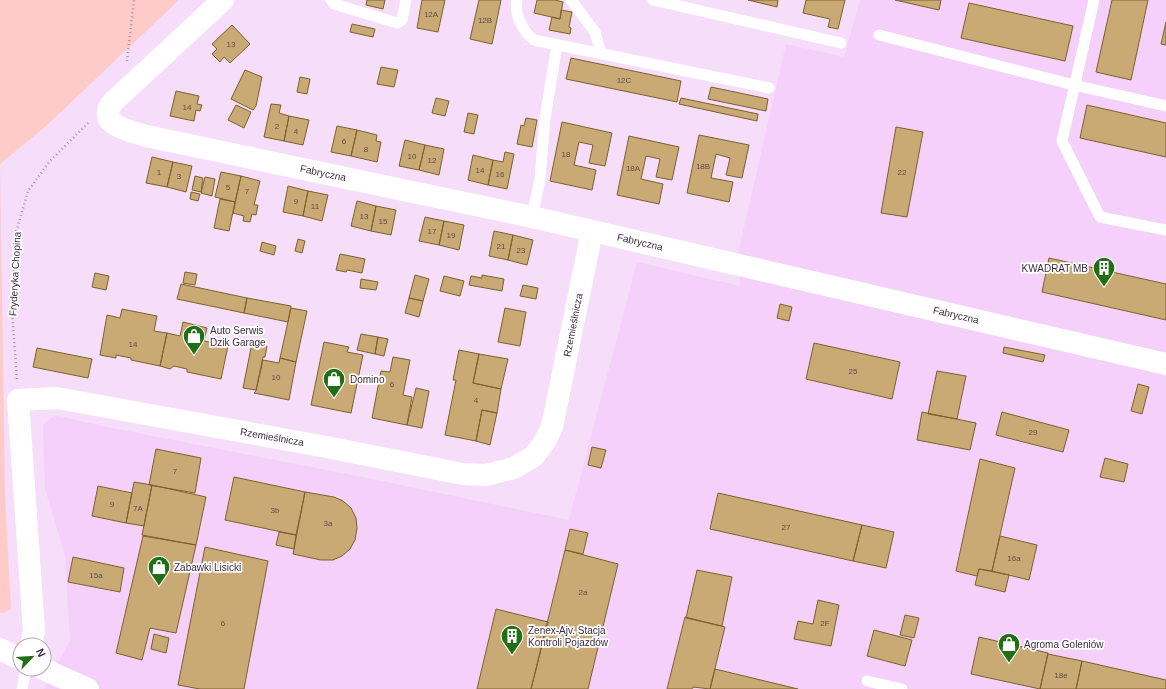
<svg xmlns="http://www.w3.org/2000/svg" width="1166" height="689" viewBox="0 0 1166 689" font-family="Arial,sans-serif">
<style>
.built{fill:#f5d0fb}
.green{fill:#fecbc9}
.building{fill:#c9aa75;stroke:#7c602c}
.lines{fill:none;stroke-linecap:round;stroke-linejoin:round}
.path{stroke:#a792ab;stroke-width:2.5;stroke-dasharray:1 3;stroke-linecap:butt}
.lane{stroke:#fff;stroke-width:11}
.street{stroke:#fff;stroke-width:22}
.secondary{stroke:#fff;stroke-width:22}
.labels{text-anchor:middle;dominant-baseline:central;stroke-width:3.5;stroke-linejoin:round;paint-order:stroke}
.number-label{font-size:8px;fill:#5e4b4c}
.street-label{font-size:10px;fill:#3b2b3e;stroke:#fff}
.poi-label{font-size:10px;fill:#3b2b3e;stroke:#fff;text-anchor:start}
</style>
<rect width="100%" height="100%" fill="#f6ddfa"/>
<path class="built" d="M860,0H1166V689H44L70,641L65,555L45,489L43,425L55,415L102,426L377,480L569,520L637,262L740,286L738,254L786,44L844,57Z"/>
<path class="green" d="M0,0H179L46,126L0,164L5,494L11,609L4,613L0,612Z"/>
<path class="building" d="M367,0H385L383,9L366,5Z
M422,0H445L438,32L417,28Z
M479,0H501L492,44L470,39Z
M537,0H555L563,2L560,19L534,13Z
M748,0H778L777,7Z
M806,0H845L838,29L828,27L830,19L803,13Z
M895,0H941L939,10Z
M1112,0H1148L1131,80L1096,72Z
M969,3L1073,26L1065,61L961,38Z
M561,10L572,12L569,27L571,28L570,34L549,30L552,17L560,19Z
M1166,22V45L1161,44Z
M352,24L375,29L373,37L350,32Z
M232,25L250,44L230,63L224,57L220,62L212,54L217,49L212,44Z
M571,58L681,81L677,102L566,79Z
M381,67L398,70L394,87L377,84Z
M245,70L262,77L256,106L253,110L231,99Z
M300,77L310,79L307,94L297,92Z
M711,87L768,99L766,111L708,99Z
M176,91L199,96L197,104L202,105L200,111L196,110L194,121L170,116Z
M436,98L449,101L445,116L432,113Z
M681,98L758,114L757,121L679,104Z
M271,104L281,105L279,113L289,116L284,141L264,137Z
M236,105L251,112L244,128L228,120Z
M1087,105L1166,123V157L1080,138Z
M468,113L478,115L474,134L464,132Z
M289,116L309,120L303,145L284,141Z
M526,118L537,120L532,147L517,144L521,125L524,126Z
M562,122L612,133L605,166L589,163L593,145L579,142L574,165L596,170L592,190L550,181Z
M337,126L357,130L351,156L331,152Z
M896,127L923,132L907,217L881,213Z
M357,130L377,135L376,141L381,142L377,162L351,156Z
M699,135L749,145L742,178L726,175L730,158L716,154L711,178L733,182L729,202L687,193Z
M629,136L679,147L672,180L656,177L660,159L646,156L641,179L663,184L659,204L617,195Z
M405,140L425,145L419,170L399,166Z
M425,145L444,149L439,175L419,170Z
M505,152L514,154L507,189L488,185L493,160L503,162Z
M473,155L493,160L488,185L468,180Z
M152,157L173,162L167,187L146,183Z
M173,162L192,166L186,192L167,187Z
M221,172L241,176L235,202L215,197Z
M195,176L203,178L201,192L192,190Z
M241,176L260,181L254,205H258L256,215L252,214L250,222L243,221L244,216L233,213Z
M205,177L215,179L212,196L201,193Z
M288,186L308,191L303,216L283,212Z
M308,191L328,195L322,221L303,216Z
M191,192L200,194L198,201L190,199Z
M220,199L235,202L229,231L214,228Z
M357,201L376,206L371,231L351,226Z
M376,206L396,210L391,235L371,231Z
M425,217L444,221L439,245L419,241Z
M444,221L464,225L459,250L439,245Z
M494,231L513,235L508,260L489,256Z
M513,235L533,240L527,265L508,260Z
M298,239L305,241L302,253L295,251Z
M262,242L276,246L274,255L260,251Z
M340,254L365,259L362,273L347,270L346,272L336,270Z
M1049,258L1166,284V320L1042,292Z
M185,272L197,274L195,285L183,283Z
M95,273L109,276L106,290L92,287Z
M415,275L429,279L423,301L409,298Z
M482,275L504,279L502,291L469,285L471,276L482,278Z
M444,276L464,281L460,296L440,291Z
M361,279L378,282L376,290L360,288Z
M181,284L247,298L244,313L177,299Z
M523,285L538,288L536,299L520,296Z
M247,298L291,306L288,322L244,313Z
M409,298L423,301L419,317L405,313Z
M780,304L792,307L789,321L777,318Z
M291,308L307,311L296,362L280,358Z
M505,308L526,312L520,346L498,342Z
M122,309L157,316L154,331L167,333L160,366L131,360V358L116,355V358L100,355L107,315L120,318Z
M183,322L207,328L204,341L228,346L221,379L187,372V369L174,366L170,369L160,366L167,333L180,336Z
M361,334L378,337L375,354L357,350Z
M378,337L388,339L384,356L375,354Z
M324,342L349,347L347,352L363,355L351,413L311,405Z
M252,343L267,346L265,357H263L256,390L243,388Z
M814,343L900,362L892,399L806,379Z
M1004,347L1045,355L1043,362L1003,353Z
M37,348L92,359L88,378L33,367Z
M459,350L479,354L473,383L501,389L497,413L482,410L476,441L445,435L456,380H453Z
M479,354L508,359L501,389L473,383Z
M393,357L410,360L403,395L412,397L407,425L372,418L381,371L390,372Z
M280,358L296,362L289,400L254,393L256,391L263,360L279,363Z
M937,371L966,376L957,419L928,414Z
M1138,384L1149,387L1142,414L1131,411Z
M416,388L429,391L422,428L407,425Z
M482,410L497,413L490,445L476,441Z
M922,412L976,423L970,450L917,440Z
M1002,412L1069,430L1063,452L996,435Z
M592,447L606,450L601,468L588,465Z
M156,449L201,458L195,493L149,485Z
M1105,458L1128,464L1124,482L1100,477Z
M980,459L1015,468L992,571L979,569L977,576L956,571Z
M234,477L305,492L296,535L225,520Z
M134,482L152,485L144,526L126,523Z
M152,485L206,497L196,545L142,535Z
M98,486L132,493L126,523L92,516Z
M305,492L334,497L343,501L351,508L356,518L357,528L355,540L350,549L342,556L333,560H321L293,554Z
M718,493L862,525L853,561L710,529Z
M862,525L894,532L886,568L853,561Z
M570,529L588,533L583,554L565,550Z
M279,532L296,535L294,549L276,545Z
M143,536L196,545L176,633L150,628L142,660L116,653Z
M1000,536L1037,545L1029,580L992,571Z
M205,547L268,561L244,689H200L178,685Z
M565,550L618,564L588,689H531Z
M73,557L124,568L120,592L68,582Z
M979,569L1009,575L1005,592L975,585Z
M697,570L732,577L722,626L686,618Z
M818,600L839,605L831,646L794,639L798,621L813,624Z
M496,609L548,622L531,689H477Z
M905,615L919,618L914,638L900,635Z
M685,617L725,627L710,689L693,687L692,689H667Z
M874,630L912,640L905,666L867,656Z
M154,634L169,638L166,653L151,649Z
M979,637L1048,653L1040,689L971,674Z
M1048,654L1082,661L1076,689H1040Z
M1082,661L1166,680V689H1076Z
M715,669L798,689H710Z"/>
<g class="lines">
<path class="path" d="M127,61L134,0
M17,379L12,312L16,232L28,191L50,161L89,122"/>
<path class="lane" d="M331,0L334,4L397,23L402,20L406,0
M517,0C514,14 523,32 534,40L769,88
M571,0L595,32L601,53
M653,0L841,43
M1094,0L1062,141L1100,217L1166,230
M879,35L1074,85L1166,106
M532,217L540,179L545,118L557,45
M867,681L902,689
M22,689L26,669"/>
<path class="street" d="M223,0L114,101C93,124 130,131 146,136L532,217L1166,364
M31,645L34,631L18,400L57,398L321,446L463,474L486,475L514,468L534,456L545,441L552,427L592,231"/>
<path class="secondary" d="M0,649L20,659
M43,669L88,689"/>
</g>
<defs>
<g id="building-pin" transform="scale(1.15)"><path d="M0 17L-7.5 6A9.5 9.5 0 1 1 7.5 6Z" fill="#216f14" stroke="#fff"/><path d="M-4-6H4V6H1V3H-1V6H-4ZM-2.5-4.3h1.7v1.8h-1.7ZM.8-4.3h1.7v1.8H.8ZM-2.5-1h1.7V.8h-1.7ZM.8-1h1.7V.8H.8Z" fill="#fff"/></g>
<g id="shop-pin" transform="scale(1.15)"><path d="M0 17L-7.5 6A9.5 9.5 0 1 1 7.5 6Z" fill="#216f14" stroke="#fff"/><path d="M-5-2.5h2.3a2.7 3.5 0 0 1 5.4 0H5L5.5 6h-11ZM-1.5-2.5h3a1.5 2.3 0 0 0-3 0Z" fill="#fff"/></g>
</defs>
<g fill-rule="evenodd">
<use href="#building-pin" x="1104" y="268"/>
<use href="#shop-pin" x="194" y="336"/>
<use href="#shop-pin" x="334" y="379"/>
<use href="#shop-pin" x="159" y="567"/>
<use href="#building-pin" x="512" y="636"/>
<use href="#shop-pin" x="1009" y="644"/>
</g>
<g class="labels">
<g class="number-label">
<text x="431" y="14">12A</text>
<text x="485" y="20">12B</text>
<text x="231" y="44">13</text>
<text x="624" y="80">12C</text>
<text x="187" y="107">14</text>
<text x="277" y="126">2</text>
<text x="296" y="131">4</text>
<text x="344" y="141">6</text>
<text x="366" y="149">8</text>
<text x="566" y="154">18</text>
<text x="412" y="156">10</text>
<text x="432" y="160">12</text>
<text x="703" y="166">18B</text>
<text x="633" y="168">18A</text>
<text x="480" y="170">14</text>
<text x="159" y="172">1</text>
<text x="902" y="172">22</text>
<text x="500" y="174">16</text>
<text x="179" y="176">3</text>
<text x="228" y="187">5</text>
<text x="247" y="191">7</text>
<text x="296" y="201">9</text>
<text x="315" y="206">11</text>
<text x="364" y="216">13</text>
<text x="383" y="221">15</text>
<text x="432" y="231">17</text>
<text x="451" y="235">19</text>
<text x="501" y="246">21</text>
<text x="521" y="250">23</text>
<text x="133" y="344">14</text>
<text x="853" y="371">25</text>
<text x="276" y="377">10</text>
<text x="392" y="384">6</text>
<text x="476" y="400">4</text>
<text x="1033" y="432">29</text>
<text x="175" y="471">7</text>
<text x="112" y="504">9</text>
<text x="138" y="508">7A</text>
<text x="275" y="510">3b</text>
<text x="328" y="523">3a</text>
<text x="786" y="527">27</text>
<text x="1014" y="558">16a</text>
<text x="96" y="575">15a</text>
<text x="583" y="592">2a</text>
<text x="223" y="623">6</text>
<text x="825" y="623">2F</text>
<text x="1061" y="675">18e</text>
</g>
<g class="street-label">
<text transform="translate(323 173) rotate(12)">Fabryczna</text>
<text transform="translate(640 242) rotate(13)">Fabryczna</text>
<text transform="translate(15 274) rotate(-87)">Fryderyka Chopina</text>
<text transform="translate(956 315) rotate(13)">Fabryczna</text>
<text transform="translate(573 325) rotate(-79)">Rzemieślnicza</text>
<text transform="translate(272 437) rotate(10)">Rzemieślnicza</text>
</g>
<g class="poi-label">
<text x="1088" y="268" text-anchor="end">KWADRAT MB</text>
<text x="210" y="330">Auto Serwis<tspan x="210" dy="12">Dzik Garage</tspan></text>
<text x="350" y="379">Domino</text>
<text x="174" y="567">Zabawki Lisicki</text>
<text x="528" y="630">Zenex-Ajv. Stacja<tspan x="528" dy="12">Kontroli Pojazdów</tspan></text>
<text x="1024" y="644">Agroma Goleniów</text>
</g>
</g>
<g transform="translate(32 657) rotate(65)"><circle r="19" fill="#ffffff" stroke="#b1aab2"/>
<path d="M0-3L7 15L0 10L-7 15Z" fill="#216f14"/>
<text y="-6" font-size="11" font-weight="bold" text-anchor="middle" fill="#3b2b3e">N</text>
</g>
</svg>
